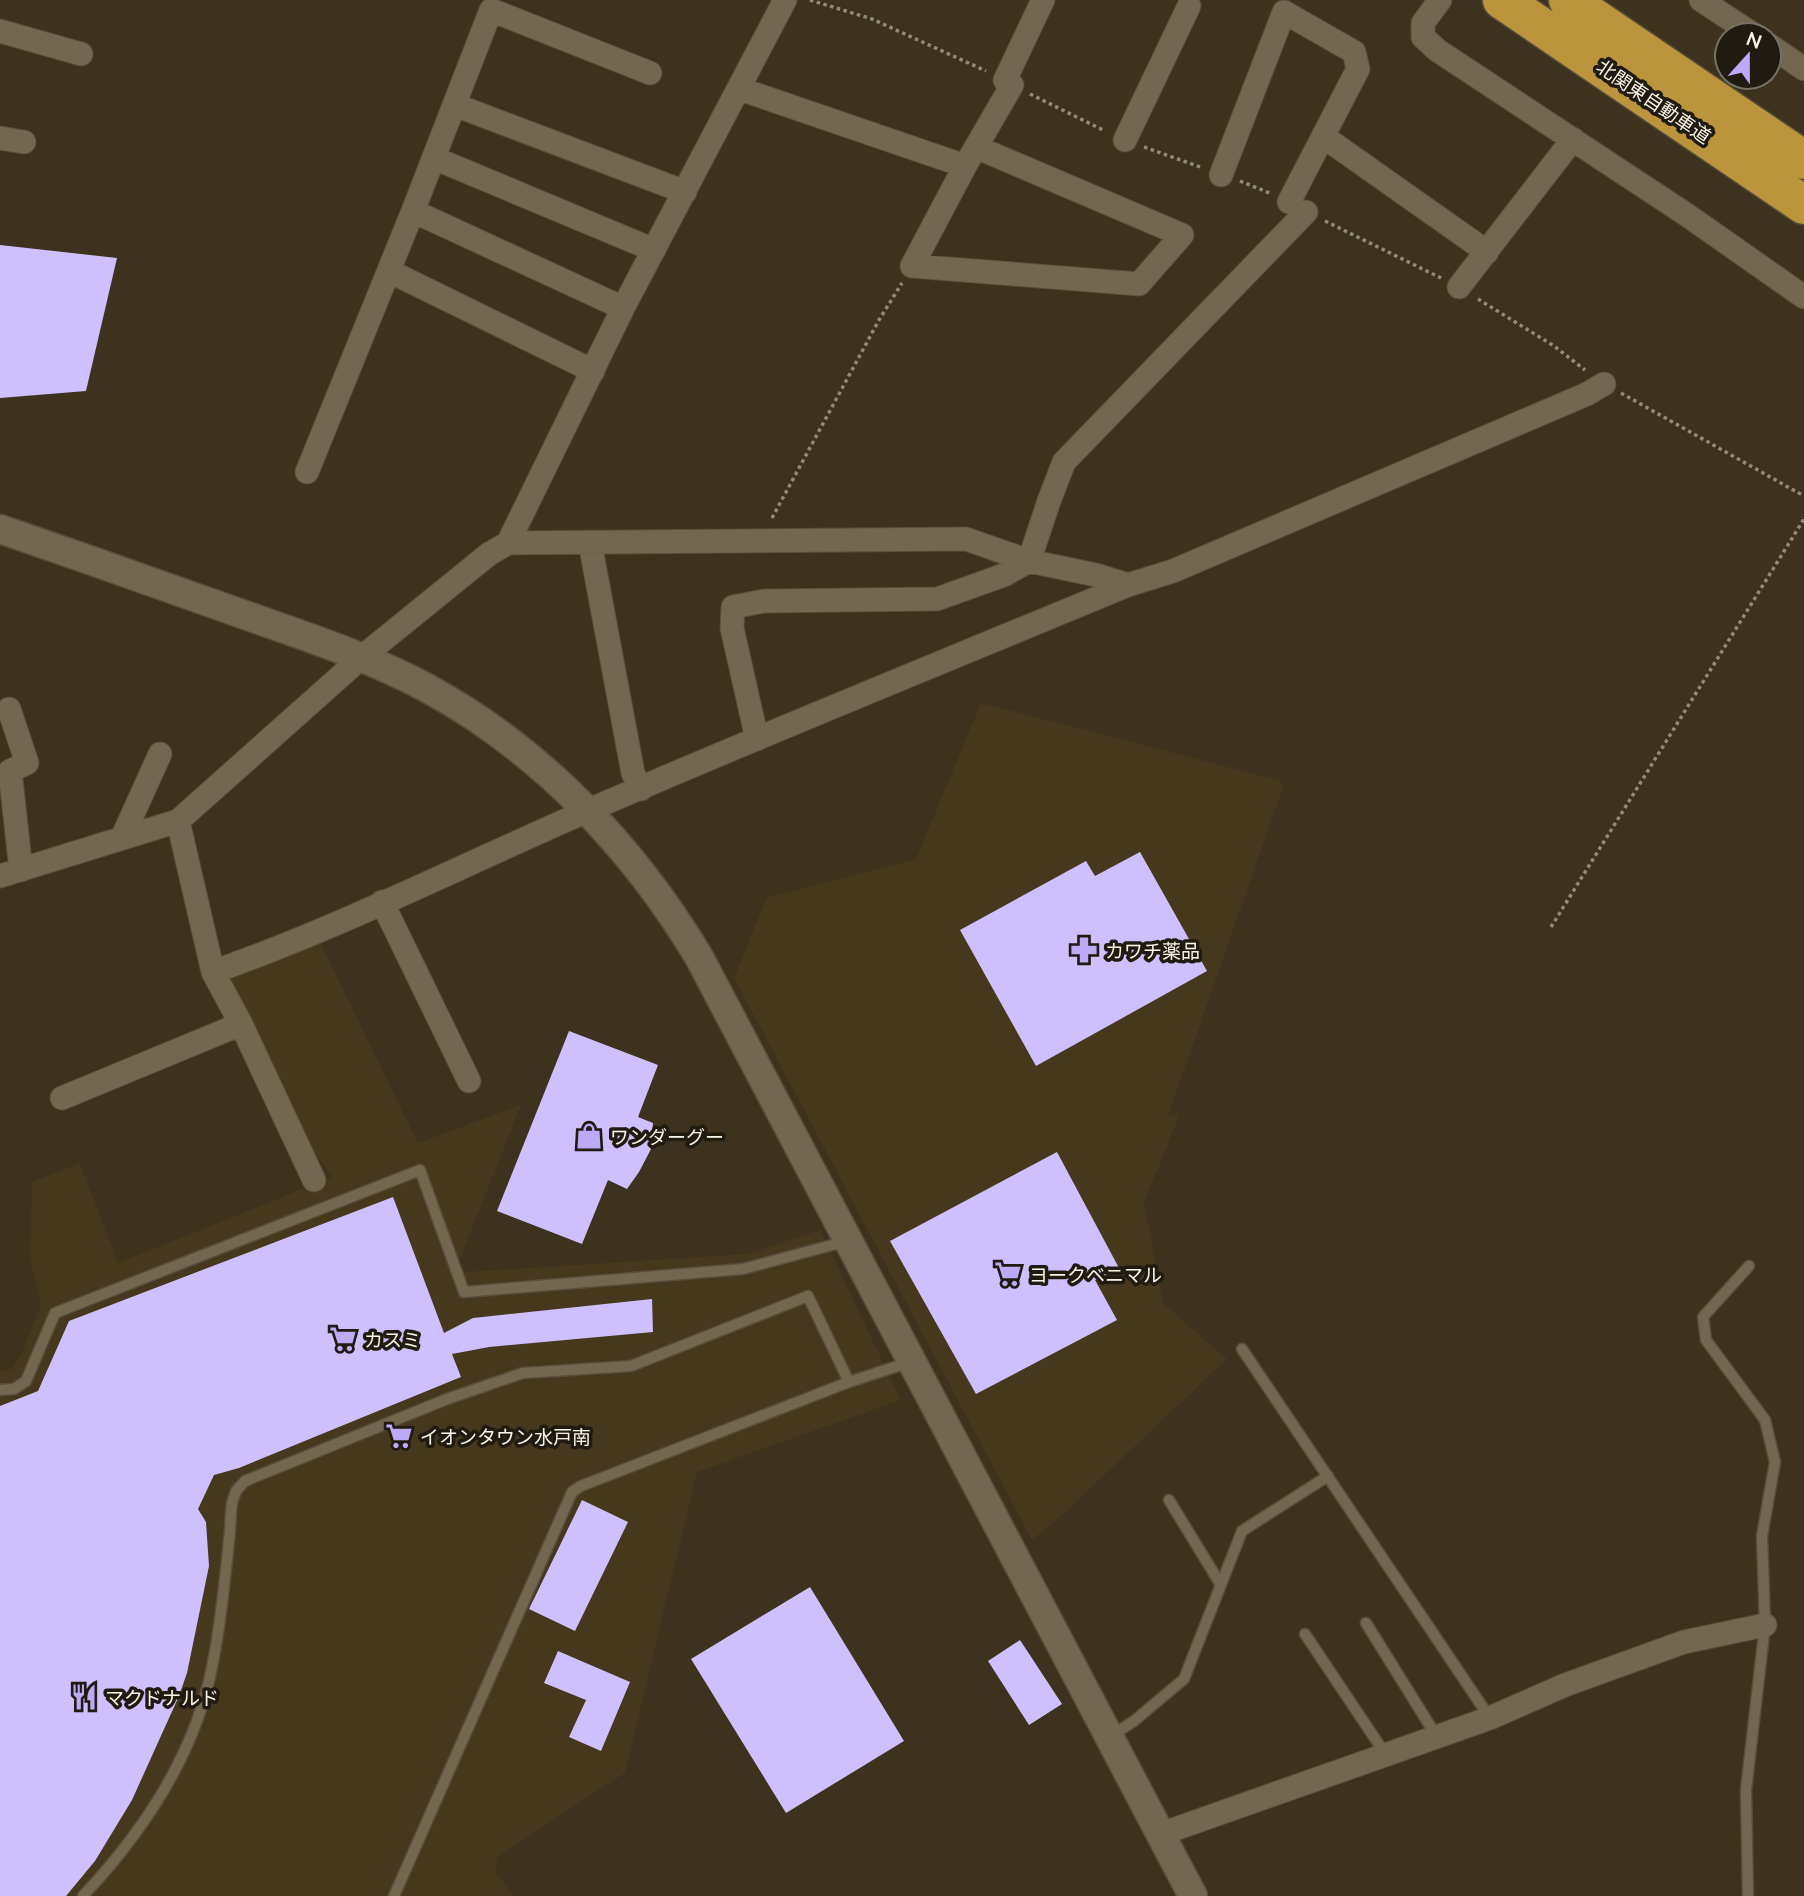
<svg xmlns="http://www.w3.org/2000/svg" width="1804" height="1896" viewBox="0 0 1804 1896" font-family="Lato,'Noto Sans JP',sans-serif">
<style>
.built{fill:#46381c}
.building{fill:#cec0fe}
.lines{fill:none;stroke-linecap:round;stroke-linejoin:round}
.service-casing{stroke:#574e3b;stroke-width:13}
.minor-casing{stroke:#574e3b;stroke-width:25}
.tertiary-casing{stroke:#574e3b;stroke-width:31}
.motorway-casing{stroke:#574e3b;stroke-width:41}
.path{stroke:#938b7a;stroke-width:3.5;stroke-dasharray:3.5 3.5;stroke-linecap:butt}
.service{stroke:#736750;stroke-width:10}
.minor{stroke:#736750;stroke-width:23}
.tertiary{stroke:#736750;stroke-width:28}
.motorway{stroke:#bb943c;stroke-width:38}
.labels{text-anchor:middle;dominant-baseline:central;stroke-width:7;stroke-linejoin:round;paint-order:stroke}
.street-label{font-size:19px;fill:#faf4e7;stroke:#1f1b11}
.poi-label{font-size:19px;fill:#faf4e7;stroke:#1f1b11;text-anchor:start}
</style>
<rect width="100%" height="100%" fill="#3c321d"/>
<path class="built" d="M981,703L1270,778L1281,781L1283,787L1168,1116L1180,1114L1144,1203L1163,1303L1227,1359L1060,1517L1032,1540L734,978L766,898L916,859Z
M319,940L418,1143L521,1105L459,1261L463,1272L748,1254L820,1230L901,1400L697,1472L625,1773L497,1857L496,1872L513,1896H0V1371L12,1369L22,1353L41,1304L30,1258L32,1182L80,1163L118,1263L333,1177L305,1141L229,980Z"/>
<path class="building" d="M0,245L117,258L86,391L0,398Z
M1140,852L1207,971L1036,1066L960,930L1086,861L1095,876Z
M569,1031L658,1065L638,1117L653,1123L651,1149L639,1172L627,1189L608,1180L582,1244L497,1211Z
M1057,1152L1119,1268L1095,1280L1117,1320L976,1394L890,1241Z
M393,1197L444,1333L473,1318L652,1299L653,1332L489,1347L452,1354L461,1377L239,1468L214,1475L198,1509L206,1522L209,1566L187,1673L179,1696L132,1800L95,1861L66,1896H0V1406L38,1391L69,1321Z
M582,1500L628,1522L575,1631L529,1609Z
M810,1587L904,1741L786,1813L691,1659Z
M1020,1640L1062,1704L1029,1725L988,1661Z
M558,1651L630,1682L601,1751L569,1737L586,1700L544,1683Z"/>
<g class="lines">
<g class="service-casing">
<path id="service" d="M1242,1349L1490,1718
M0,1390L14,1389L26,1381L55,1313L420,1170L464,1292L743,1269L847,1241
M1169,1500L1221,1585
M1366,1623L1437,1737
M1305,1634L1386,1755
M1109,1737L1134,1721L1184,1679L1242,1531L1328,1476
M83,1896C144,1831 197,1751 213,1662C221,1622 225,1581 229,1540C231,1528 230,1516 232,1503L236,1491L245,1481L447,1399L523,1373L631,1366L808,1296L849,1382
M394,1896L572,1492L581,1486L849,1382L910,1362
M1748,1896L1746,1790L1765,1625L1762,1536L1775,1462L1765,1420L1706,1340L1703,1317L1749,1266"/>
</g>
<g class="minor-casing">
<path id="minor" d="M1440,0L1423,23V37L1437,50L1687,215L1804,297
M1701,0L1754,35
M0,31L81,54
M1769,45L1804,69
M1005,80L1043,0
M740,89L965,166L1012,85
M455,105L685,192
M1324,137L1487,252
M0,138L24,142
M1125,140L1189,6
M434,158L654,250
M965,166L912,266L1139,284L1182,235L976,147
M1221,175L1284,12L1354,52L1358,69L1289,202
M413,211L623,308
M389,271L593,371
M1459,287L1573,139
M307,472L413,211L491,10L650,73
M508,543L623,308L785,0
M590,543L633,773L641,789
M9,709L27,763L10,771L21,870
M757,739L732,628L733,607L764,601L937,599L1004,575L1029,561L1049,501L1064,462L1306,212
M178,821L213,972C341,927 463,865 587,811C766,733 948,660 1128,585L1173,571L1587,394L1604,384
M122,838L160,754
M0,876L178,821L362,657L489,554L508,543L966,539L1029,561L1096,575L1128,585
M382,902L469,1081
M213,972L241,1024L314,1180
M62,1098L241,1024
M1161,1834L1490,1718L1565,1685L1684,1642L1765,1625"/>
</g>
<g class="tertiary-casing">
<path id="tertiary" d="M0,529C82,557 163,586 245,615C307,637 369,657 427,688C541,750 633,847 699,957L1193,1896"/>
</g>
<g class="motorway-casing">
<path id="motorway" d="M1502,0L1804,205
M1568,0L1804,160"/>
</g>
<path class="path" d="M810,0L872,19L986,71
M1030,94L1105,131
M1144,147L1203,168
M1240,181L1272,194
M1325,221L1441,278
M1478,299L1554,346L1585,370
M1621,393L1804,496
M772,518L879,320L902,283
M1551,927L1804,519"/>
<use href="#service" class="service"/>
<use href="#minor" class="minor"/>
<use href="#tertiary" class="tertiary"/>
<use href="#motorway" class="motorway"/>
</g>
<defs>
<g id="pharmacy-bare" transform="scale(2.1)"><path d="M-2-6h4v4h4v4h-4v4h-4v-4h-4v-4h4Z" fill="#bcaaf6" stroke="#1f1b11" stroke-width="2.5" paint-order="stroke"/></g>
<g id="shop-bare" transform="scale(2.1)"><path d="M-5-2.5h2.3a2.7 3.5 0 0 1 5.4 0H5L5.5 6h-11ZM-1.5-2.5h3a1.5 2.3 0 0 0-3 0Z" fill="#bcaaf6" stroke="#1f1b11" stroke-width="2.5" paint-order="stroke"/></g>
<g id="supermarket-bare" transform="scale(2.1)"><path d="M-6-5.5h2.5l.6 2H6L4.5 2H-2.5L-4.4-4H-6ZM-1.5 3.2a1.3 1.3 0 1 0 .1 0ZM3 3.2a1.3 1.3 0 1 0 .1 0Z" fill="#bcaaf6" stroke="#1f1b11" stroke-width="2.5" paint-order="stroke"/></g>
<g id="restaurant-bare" transform="scale(2.1)"><path d="M-5-6h1v4h1v-4h1v4h1v-4h1v5L-1.5 .5V6h-2V.5L-5-1ZM5-6V6H3V1.5H1.5Q1.5-4 5-6Z" fill="#bcaaf6" stroke="#1f1b11" stroke-width="2.5" paint-order="stroke"/></g>
</defs>
<g fill-rule="evenodd">
<use href="#pharmacy-bare" x="1084" y="950"/>
<use href="#shop-bare" x="589" y="1136"/>
<use href="#supermarket-bare" x="1008" y="1274"/>
<use href="#supermarket-bare" x="343" y="1339"/>
<use href="#supermarket-bare" x="399" y="1436"/>
<use href="#restaurant-bare" x="84" y="1697"/>
</g>
<g class="labels">
<g class="street-label">
<text transform="translate(1654 101) rotate(34)">北関東自動車道</text>
</g>
<g class="poi-label">
<text x="1105" y="950">カワチ薬品</text>
<text x="610" y="1136">ワンダーグー</text>
<text x="1029" y="1274">ヨークベニマル</text>
<text x="364" y="1339">カスミ</text>
<text x="420" y="1436">イオンタウン水戸南</text>
<text x="105" y="1697">マクドナルド</text>
</g>
</g>
<g transform="translate(1748 56) rotate(21)"><circle r="33" fill="#1f1b11" stroke="#777267" stroke-width="2"/>
<path d="M0-5L12 26L0 18L-12 26Z" fill="#bcaaf6"/>
<text y="-10" font-size="19" font-weight="bold" text-anchor="middle" fill="#faf4e7">N</text>
</g>
</svg>
